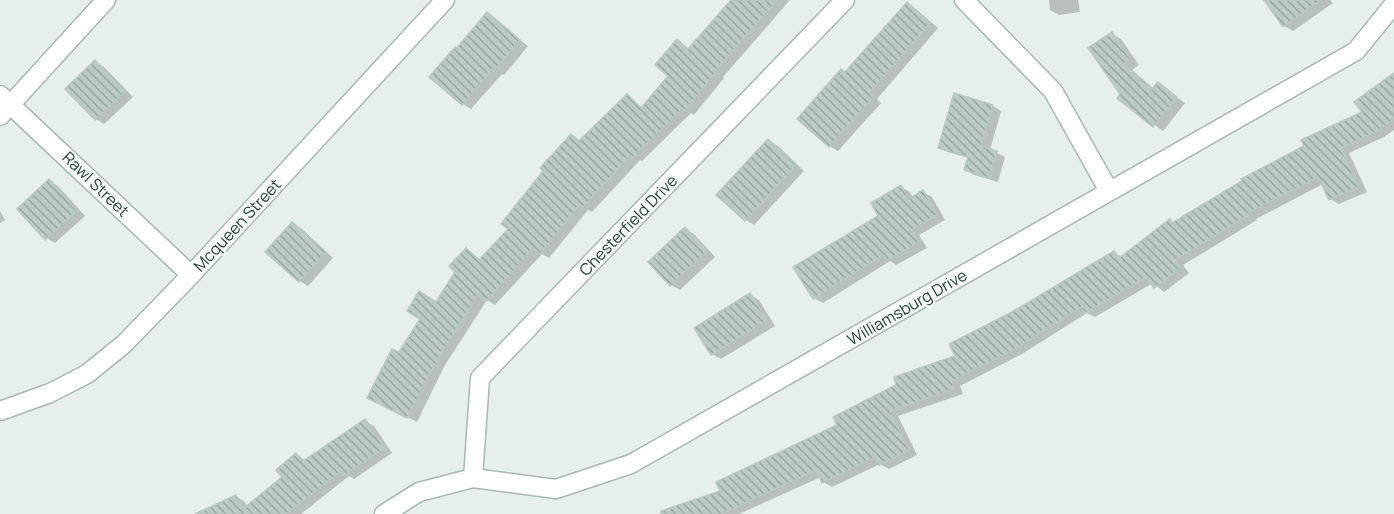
<svg xmlns="http://www.w3.org/2000/svg" width="1394" height="514" viewBox="0 0 1394 514" font-family="Manrope,sans-serif">
<style>
.shadow{fill:#0003}
.building{fill:url(#building-back-hatch);stroke:#b8c9c2;stroke-width:1.5}
.lines{fill:none;stroke-linecap:round;stroke-linejoin:round}
.minor-casing{stroke:#a8b8b2;stroke-width:21}
.minor{stroke:#fff;stroke-width:18}
.labels{text-anchor:middle;dominant-baseline:central;stroke-width:4.5;stroke-linejoin:round;paint-order:stroke}
.street-label{font-size:16px;fill:#24423a;stroke:#f7fbf9}
</style>
<defs>
<pattern id="building-back-hatch" width="6" height="6" patternUnits="userSpaceOnUse" patternTransform="scale(1.5)"><rect width="6" height="6" fill="#bbcac4"/><path d="M-1 5l2 2M0 0l6 6M5-1l2 2" fill="none" stroke="#98a6a0"/></pattern>
</defs>
<rect width="100%" height="100%" fill="#e6efeb"/>
<path class="shadow" d="M733,0H790L723,77L724,78L694,115L691,113L642,161L640,160L592,212L588,210L549,258L542,254L495,305L487,300L445,365L417,422L378,402L399,354L437,304L457,272L466,249L481,260L510,228L572,136L581,141L627,96L643,108L670,76L677,41L689,49Z
M1049,0H1078L1080,12L1059,15L1050,10Z
M1266,0H1330L1333,3L1293,31L1284,26Z
M907,4L916,9L938,28L877,99L881,103L838,151L829,146L846,73Z
M487,14L528,46L504,75L502,74L471,109L463,104L457,50Z
M1112,34L1121,39L1139,65L1132,70L1154,89L1158,84L1185,103L1163,131L1119,98L1121,94Z
M95,62L104,67L133,97L104,124L96,119Z
M1394,75V130L1384,137L1349,153L1367,192L1339,204L1330,199L1323,184L1256,219L1257,220L1183,265L1189,273L1164,292L1153,283L1095,317L1087,313L1022,354L960,386L963,394L898,416L917,455L889,469L880,464L832,487L823,482L821,477L739,514H664L722,492L957,357L1013,313L1114,253L1123,257L1170,221L1174,223L1364,113Z
M993,106L1001,111L990,150L1005,157L998,182L974,175L966,170L969,158L948,152L939,147Z
M769,141L778,146L804,171L754,225L746,220Z
M49,181L58,186L85,216L55,243L46,238Z
M901,187L910,192L913,198L923,192L932,197L945,220L919,235L927,248L896,265L890,261L823,303L814,298L880,217Z
M0,211L5,220L0,223Z
M293,224L302,229L333,258L308,286L300,281Z
M685,229L694,234L715,257L680,290L671,285Z
M750,295L759,300L775,326L721,359L712,354Z
M365,421L374,426L392,453L354,479L349,476L301,514H198L236,496L245,502L247,507L284,478L296,455L305,460Z"/>
<path class="building" d="M731,0H777L715,71L716,72L684,111L682,109L632,158L630,155L582,208L579,205L540,254L533,249L486,301L478,294L437,360L407,418L367,398L392,349L399,352L420,319L407,311L419,291L436,302L455,272L449,266L466,248L479,260L508,229L501,224L543,171L540,168L571,134L579,141L627,94L641,108L668,76L655,65L677,39L688,49Z
M1264,0H1321L1283,27Z
M907,2L930,23L869,93L873,97L829,147L797,119L841,69L845,72Z
M487,12L520,40L494,71L492,69L462,105L429,77L455,47L456,49Z
M1112,32L1131,60L1124,64L1145,82L1151,90L1158,82L1177,97L1153,127L1117,98L1120,94L1088,48Z
M95,60L125,92L95,120L65,89Z
M1394,73V119L1374,133L1341,148L1359,187L1329,200L1318,177L1248,213L1249,215L1175,260L1181,267L1154,288L1146,277L1085,313L1081,307L1013,350L952,381L954,389L890,411L909,450L879,465L875,457L822,483L816,470L721,514H661V511L720,491L716,482L837,425L833,417L896,385L894,377L955,356L949,344L1012,312L1114,251L1119,258L1170,219L1172,223L1242,181L1241,179L1304,146L1301,140L1362,112L1354,102Z
M954,93L993,105L981,146L997,151L989,178L964,170L968,157L938,148Z
M768,139L796,165L745,221L716,195Z
M49,179L77,211L45,240L17,209Z
M901,185L909,199L923,190L937,215L911,230L919,242L886,261L883,255L813,299L793,267L878,216L871,203Z
M292,222L326,252L299,282L265,252Z
M685,227L707,251L670,286L648,262Z
M750,293L767,320L711,355L694,328Z
M365,419L384,448L344,475L341,471L286,514H195L236,495L243,509L282,477L276,470L296,453L303,461Z"/>
<g class="lines">
<g class="minor-casing">
<path id="minor" d="M964,0L1053,91L1109,191
M0,95L191,275
M0,116L106,0
M0,411L50,393L87,374L124,344L191,275L445,0
M473,478L480,378L845,0
M384,514L419,492L473,478L556,489L631,464L1356,51L1394,4"/>
</g>
<use href="#minor" class="minor"/>
</g>
<g class="labels">
<g class="street-label">
<text transform="translate(96 184) rotate(44)">Rawl Street</text>
<text transform="translate(237 225) rotate(-47)">Mcqueen Street</text>
<text transform="translate(628 225) rotate(-46)">Chesterfield Drive</text>
<text transform="translate(907 307) rotate(-30)">Williamsburg Drive</text>
</g>
</g>
</svg>
